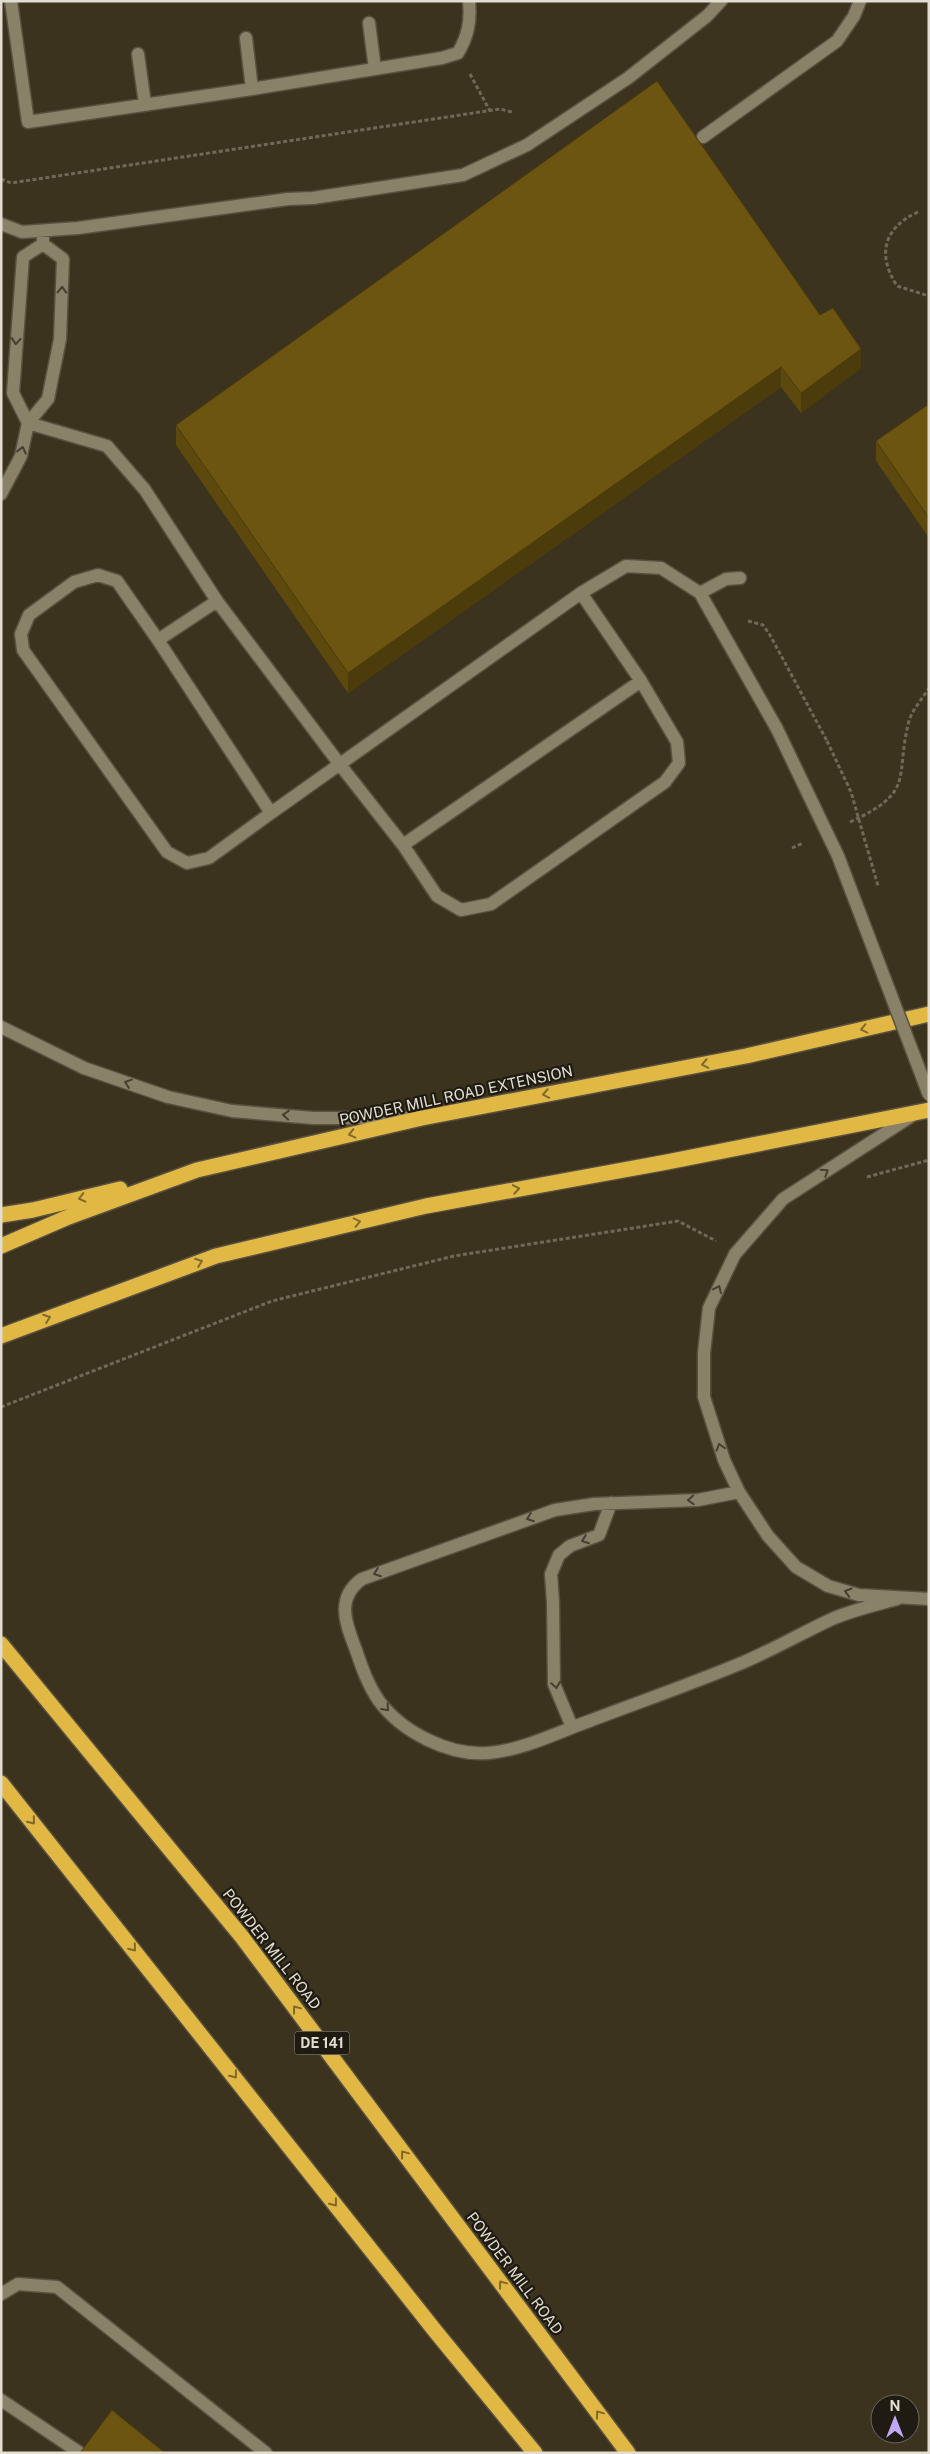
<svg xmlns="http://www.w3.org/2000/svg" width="930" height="2454" viewBox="0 0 930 2454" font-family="'Public Sans',sans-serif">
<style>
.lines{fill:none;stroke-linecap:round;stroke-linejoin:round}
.minor-casing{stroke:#58513f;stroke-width:15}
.highway-casing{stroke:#58513f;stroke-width:18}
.path{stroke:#716957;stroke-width:3;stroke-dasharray:4 2.5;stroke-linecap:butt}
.minor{stroke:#8a8169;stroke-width:12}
.highway{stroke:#e2b844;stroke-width:15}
.minor-bridge-casing{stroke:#58513f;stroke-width:15;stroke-linecap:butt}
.path-bridge{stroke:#716957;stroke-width:3;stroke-dasharray:4 2.5;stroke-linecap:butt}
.minor-bridge{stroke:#8a8169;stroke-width:12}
.wall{fill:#5d490e}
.shaded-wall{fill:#4c3c0b}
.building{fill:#6c5510;stroke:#4c3c0b}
.oneway{stroke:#443f30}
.oneway2{stroke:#806a2b}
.labels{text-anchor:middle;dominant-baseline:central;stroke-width:4.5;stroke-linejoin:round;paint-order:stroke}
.shield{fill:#1f1b12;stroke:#a8a397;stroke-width:1}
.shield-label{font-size:14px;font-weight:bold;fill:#e2ddd0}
.street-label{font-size:15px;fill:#e2ddd0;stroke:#1f1b12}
</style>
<rect width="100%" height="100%" fill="#3c331e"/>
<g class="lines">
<g class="minor-casing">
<path id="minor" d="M11,1L28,122L252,89L442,58L458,53C468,36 471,21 469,1
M369,23L375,69
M246,38L252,89
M138,54L145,104
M703,137L837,41L854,16L860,1
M1,224L22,232L78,228L288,199L313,198L463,175L527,145L628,78L707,16L721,1
M43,244L23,257L13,393L28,423L107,446L145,490L217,601L158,640L271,813L209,858L187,863L167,852L23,650L21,634L29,615L74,582L98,575L117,581L158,640
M1,494L21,456L28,423L48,399L60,339L63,259L43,244V235
M581,593L626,566L661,568L700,593L777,729
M700,593L726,579L740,578
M217,601L341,766L403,845L437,896L461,910L491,904L665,782L679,763L677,742L641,681L581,593L271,813
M403,845L641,681
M1,1027L84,1068L168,1097L232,1111L313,1118H407
M913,1115L783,1199L735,1254L709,1308L704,1353V1397L724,1460L739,1492L768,1536L796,1567L828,1586L859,1595L929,1599
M739,1492L698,1500L594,1504L555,1510L362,1579C335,1598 346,1624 356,1650C362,1668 368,1685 379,1701C402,1732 449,1756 488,1753C524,1750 558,1732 592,1720C642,1701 694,1683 744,1662C774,1649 802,1633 832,1619C853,1610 875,1605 897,1599
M572,1727L554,1684L553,1602L551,1574L559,1555L570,1546L599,1535L611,1503
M1,2294L18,2284L57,2287L266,2453
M1,2400L80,2453"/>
</g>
<g class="highway-casing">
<path id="highway" d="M1,1215L33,1210L120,1189
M1,1246L66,1218L197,1170L422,1118L746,1056L929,1014
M1,1336L216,1256L426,1206L667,1162L929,1110
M1,1644L242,1937L628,2453
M1,1783L436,2332L535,2453"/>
</g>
<path class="path" d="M470,74L490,111
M1,179L11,183L500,109L512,112
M918,212C883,228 877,255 897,286L929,296
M748,621L763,625L770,635L827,741
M850,822C917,791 894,779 909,721C912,710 923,698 929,688
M792,848L803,843
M867,1177L929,1160
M1,1407L272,1301L454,1256L678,1221L716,1241"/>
<use href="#minor" class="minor"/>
<use href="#highway" class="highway"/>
<g class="minor-bridge-casing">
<path id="minor-bridge" d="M777,729L838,856L929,1095"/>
</g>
<path class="path-bridge" d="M827,741L851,792L878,886"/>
<use href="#minor-bridge" class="minor-bridge"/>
</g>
<path class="wall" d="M820,315L861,368L801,413L781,387L348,693L176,445V425Z
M929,404V538L876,461V441Z"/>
<path class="shaded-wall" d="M861,349V368L801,413V393Z
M781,367V387L348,693V673Z"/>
<path class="building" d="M657,81L820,315L833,308L861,349L801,393L781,367L348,673L176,425Z
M929,404V518L876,441Z
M112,2410L165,2453H80Z"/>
<defs><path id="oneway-chevron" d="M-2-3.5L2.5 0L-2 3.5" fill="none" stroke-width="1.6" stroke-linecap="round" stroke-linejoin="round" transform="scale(1.25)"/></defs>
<g class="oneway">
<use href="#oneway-chevron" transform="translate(62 290) rotate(-88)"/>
<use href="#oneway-chevron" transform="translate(16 341) rotate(95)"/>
<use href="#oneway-chevron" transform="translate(22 450) rotate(-76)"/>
<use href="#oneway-chevron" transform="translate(128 1083) rotate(-161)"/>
<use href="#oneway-chevron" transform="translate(286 1115) rotate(-175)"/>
<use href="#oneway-chevron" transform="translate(825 1172) rotate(-33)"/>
<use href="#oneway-chevron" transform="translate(718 1289) rotate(-65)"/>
<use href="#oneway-chevron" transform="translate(720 1447) rotate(-107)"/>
<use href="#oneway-chevron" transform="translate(691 1500) rotate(177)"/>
<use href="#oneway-chevron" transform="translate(530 1518) rotate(160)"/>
<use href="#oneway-chevron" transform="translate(585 1540) rotate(159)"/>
<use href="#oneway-chevron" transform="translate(377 1573) rotate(160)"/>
<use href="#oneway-chevron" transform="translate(848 1592) rotate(-164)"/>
<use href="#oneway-chevron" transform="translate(556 1685) rotate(81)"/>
<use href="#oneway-chevron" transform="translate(386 1708) rotate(48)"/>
</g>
<g class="oneway2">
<use href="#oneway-chevron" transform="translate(864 1029) rotate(167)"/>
<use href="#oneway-chevron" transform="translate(705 1064) rotate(169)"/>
<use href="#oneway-chevron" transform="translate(546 1094) rotate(169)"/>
<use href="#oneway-chevron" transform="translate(352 1134) rotate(167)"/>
<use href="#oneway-chevron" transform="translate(516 1189) rotate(-10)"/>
<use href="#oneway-chevron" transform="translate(82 1198) rotate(166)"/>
<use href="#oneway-chevron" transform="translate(357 1222) rotate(-13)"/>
<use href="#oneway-chevron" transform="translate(199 1262) rotate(-20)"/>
<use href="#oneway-chevron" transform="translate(47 1318) rotate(-20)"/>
<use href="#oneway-chevron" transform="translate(32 1821) rotate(51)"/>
<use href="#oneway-chevron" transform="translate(133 1948) rotate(51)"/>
<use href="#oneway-chevron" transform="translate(296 2009) rotate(-127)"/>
<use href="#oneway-chevron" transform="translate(234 2075) rotate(52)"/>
<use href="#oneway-chevron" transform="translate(404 2154) rotate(-127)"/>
<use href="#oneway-chevron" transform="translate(334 2203) rotate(52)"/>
<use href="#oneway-chevron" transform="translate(502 2284) rotate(-127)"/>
<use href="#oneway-chevron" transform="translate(599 2414) rotate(-127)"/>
</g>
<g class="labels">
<rect class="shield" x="294.5" y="2031.5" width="55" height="23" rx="4"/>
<g class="shield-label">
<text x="322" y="2043">DE 141</text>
</g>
<g class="street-label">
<text transform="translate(456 1095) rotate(-12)">POWDER MILL ROAD EXTENSION</text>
<text transform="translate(272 1949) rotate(52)">POWDER MILL ROAD</text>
<text transform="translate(515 2273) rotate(53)">POWDER MILL ROAD</text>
</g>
</g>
<rect width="930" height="2454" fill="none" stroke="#e2ddd0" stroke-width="5"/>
<g transform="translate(895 2419)"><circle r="24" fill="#1f1b12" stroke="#6d695e"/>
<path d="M0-4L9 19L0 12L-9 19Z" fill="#c0a8f4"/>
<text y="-8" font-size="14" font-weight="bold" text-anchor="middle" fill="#e2ddd0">N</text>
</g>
</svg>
